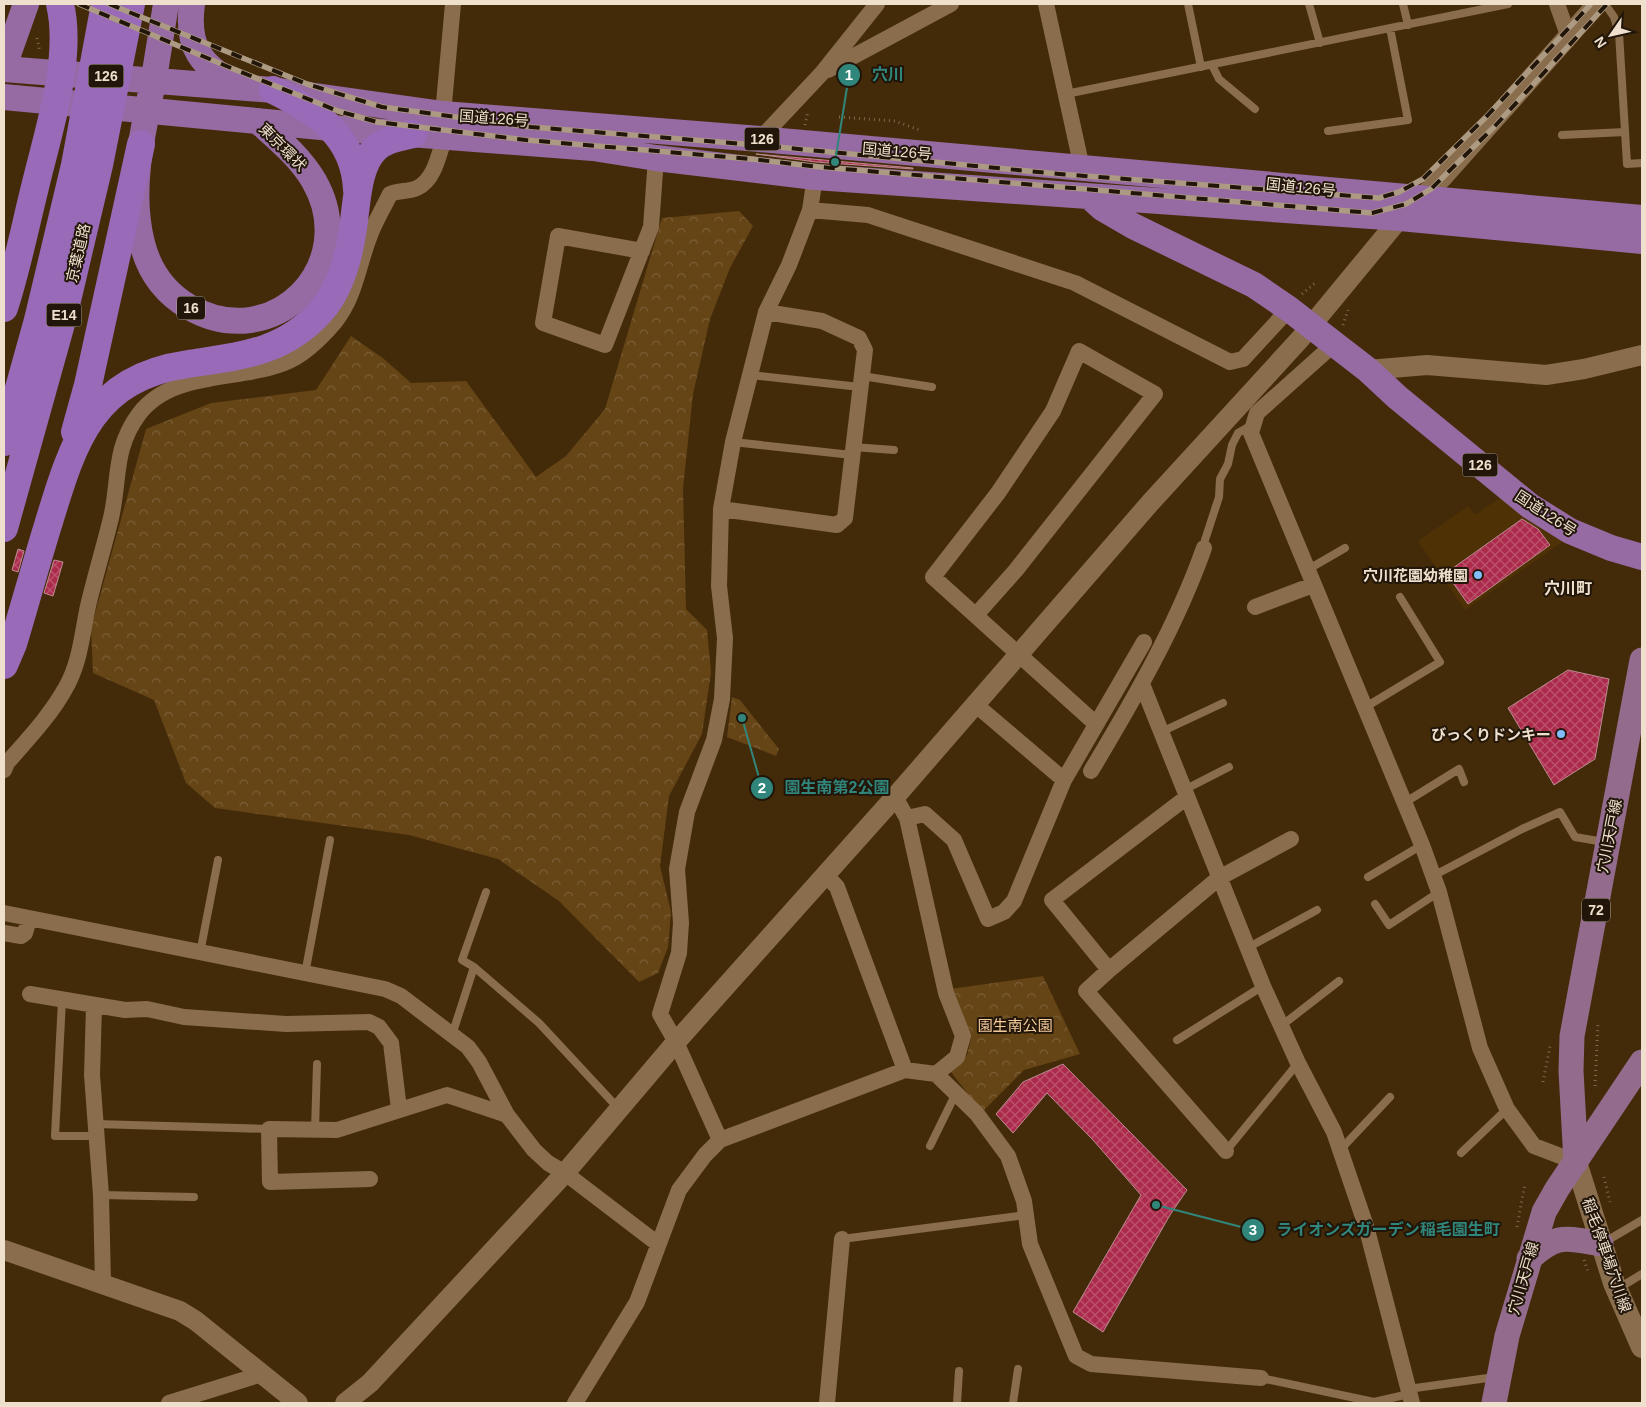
<svg xmlns="http://www.w3.org/2000/svg" width="1646" height="1407" viewBox="0 0 1646 1407" font-family="Helvetica,'Noto Sans JP',sans-serif">
<style>
.built{fill:#4f3106}
.forest{fill:url(#forest-crowns)}
.building{fill:url(#building-cross-hatch);stroke:#bb8b91}
.lines{fill:none;stroke-linecap:round;stroke-linejoin:round}
.path{stroke:#7e694d;stroke-width:3;stroke-dasharray:1 4;stroke-linecap:butt}
.service{stroke:#896d4c;stroke-width:8}
.minor{stroke:#896d4c;stroke-width:16}
.tertiary{stroke:#896d4c;stroke-width:20}
.secondary{stroke:#896d4c;stroke-width:22}
.primary{stroke:#936b8c;stroke-width:25}
.trunk{stroke:#966aa2;stroke-width:26}
.motorway{stroke:#996ab7;stroke-width:28}
.rail-casing{stroke:#ad9a82;stroke-width:5.5}
.rail{stroke:#211609;stroke-width:4;stroke-dasharray:11;stroke-linecap:butt}
.poi-dot{fill:#82bcfa;stroke:#211609;stroke-width:2}
.labels{text-anchor:middle;dominant-baseline:central;stroke-width:4;stroke-linejoin:round;paint-order:stroke}
.shield{fill:#211609;stroke:#b1a392;stroke-width:1}
.shield-label{font-size:14px;font-weight:bold;fill:#efdfcd}
.street-label{font-size:15px;fill:#efdfcd;stroke:#211609}
.poi-label{font-size:15px;font-weight:bold;fill:#efdfcd;stroke:#211609;text-anchor:end}
.park-label{font-size:15px;fill:#f4cb9b;stroke:#211609}
.neighbourhood-label{font-size:16px;font-weight:bold;fill:#efdfcd;stroke:#211609}
.leader{fill:none;stroke:#31867c;stroke-width:2}
.callout-dot{fill:#31867c;stroke:#211609;stroke-width:2}
.mark-label{font-size:15px;text-anchor:middle;font-weight:bold;fill:#fff}
.callout-label{font-size:16px;text-anchor:middle;font-weight:bold;fill:#31867c;stroke:#211609;stroke-width:4;stroke-linejoin:round;paint-order:stroke}
</style>
<defs>
<pattern id="forest-crowns" width="20" height="18" patternUnits="userSpaceOnUse" patternTransform="scale(1.25)"><rect width="20" height="18" fill="#654416"/><path d="M2 6a3 3 0 1 1 6 0M12 15a3 3 0 1 1 6 0" fill="none" stroke="#7b5f37"/></pattern>
<pattern id="building-cross-hatch" width="8" height="8" patternUnits="userSpaceOnUse" patternTransform="scale(1.25)"><rect width="8" height="8" fill="#ac2b4c"/><path d="M0 0l8 8M0 8l8-8" fill="none" stroke="#bc536d"/></pattern>
</defs>
<rect width="100%" height="100%" fill="#432b09"/>
<path class="built" d="M1504,495L1568,538L1465,610L1418,541L1468,506L1475,515Z"/>
<path class="forest" d="M739,211L753,226L730,268L710,319L693,394L683,488L686,609L707,630L711,672L702,734L669,796L660,866L671,912L668,947L658,973L639,982L559,901L498,859L409,835L215,808L186,783L154,700L93,673L91,628L146,429L211,403L316,390L351,336L384,359L411,383L466,381L536,477L566,456L605,409L662,218Z
M732,697L740,700L779,749L776,756L727,737Z
M1043,976L1080,1054L1024,1070L982,1112L951,1072L967,1055L971,1039L950,989Z"/>
<path class="building" d="M756,154L913,168V169L816,162Z
M1522,519L1538,529L1550,545L1468,604L1446,573Z
M18,549L24,551L18,572L12,570Z
M54,560L63,562L53,596L44,593Z
M1568,670L1609,679L1595,759L1554,785L1508,708Z
M1063,1064L1187,1190L1170,1215L1103,1332L1073,1312L1141,1195L1093,1140L1047,1093L1013,1133L996,1114L1023,1082Z"/>
<g class="lines">
<path class="path" d="M37,38L40,52
M839,117L895,121L922,131
M805,125L808,111
M1302,294L1316,282
M1343,325L1348,310
M1543,1082L1550,1046
M1595,1086L1598,1023
M1604,1177L1610,1202
M1517,1227L1525,1183
M1584,1260L1588,1271"/>
<path class="service" d="M1188,4L1201,67
M1309,4L1320,43
M1403,4L1408,25
M1605,4L1614,17L1619,33L1627,164L1642,163
M1212,65L1219,79L1255,109
M1066,94L1508,4
M1328,131L1408,120L1390,28
M1562,135L1625,132
M751,375L860,387
M862,376L932,387
M733,442L852,455
M853,447L894,450
M1204,548L1205,540L1219,497L1220,479L1228,464L1232,445L1238,433L1252,425
M1307,570L1345,548
M1364,708L1440,662L1400,597
M1161,732L1223,703
M1184,790L1229,767
M1404,803L1459,769L1464,782
M1433,876L1522,829L1560,812L1575,837L1604,842
M1368,877L1422,845
M486,892L462,960L474,967L539,1023L618,1108
M1375,904L1389,925L1439,892
M1249,947L1317,910
M200,953L218,860
M305,974L330,840
M62,1000L55,1136H97
M1281,1026L1339,981
M452,1035L474,967
M1177,1040L1263,986
M96,1124L269,1129
M315,1130L317,1064
M930,1146L956,1093
M1340,1150L1390,1097
M1226,1151L1298,1063
M1461,1153L1507,1109
M101,1195L194,1197
M842,1239L1026,1215
M1603,1243L1642,1220
M1619,1288L1642,1274
M1261,1378L1374,1402L1409,1394
M1408,1389L1495,1377
M957,1403L959,1371
M1013,1403L1018,1369"/>
<path class="minor" d="M1046,4L1082,168
M1557,4L1568,35
M828,70L951,4
M443,114L453,4
M760,139L822,73L877,4
M810,210L868,215L1075,283L1230,362L1243,359L1289,309
M642,251L558,236L543,323L605,345L651,227L656,158
M1333,345L1257,413L1251,433L1422,845L1439,892L1480,1048L1507,1109L1534,1146L1576,1162
M721,509L837,525L845,518L865,350L859,338L822,321L766,312
M1255,607L1313,585
M976,615L1016,570L1155,394L1079,351L1053,411L998,493L933,577L1096,724
M1142,684L1263,986L1298,1063L1334,1132L1366,1226L1412,1403
M976,705L1064,780
M4,770L7,763C27,740 50,716 65,689C80,664 82,634 88,606C95,576 104,547 111,518C120,479 113,449 139,414C173,369 243,382 289,361C306,353 323,336 335,322C355,297 358,267 369,238C374,223 383,209 390,194C399,190 408,192 417,188C435,180 439,153 445,136
M1091,771C1134,699 1176,627 1204,548
M895,797L907,818L946,993L963,1036L957,1057L936,1074
M907,818L925,814L954,840L988,919L1004,912L1014,901L1064,780L1144,642
M825,874L837,887L905,1070
M4,913L385,989L401,996L468,1047L479,1062L507,1115L534,1150L548,1163L565,1173L658,1244
M4,933L21,936L25,933L29,919
M1109,970L1052,900L1187,797
M30,994L125,1010L147,1009L184,1017L286,1024L369,1022L379,1027L391,1043L399,1109
M94,1006L92,1075L101,1195L103,1283
M720,1140L676,1042L660,1014L679,953L681,923L677,869L687,812L714,740L722,699L725,638L719,586L721,509L733,442L766,312L789,265L810,210L815,177
M1226,1151L1086,991L1109,970L1219,878L1291,839
M370,1179L270,1182L269,1129L337,1130L447,1095L507,1115
M169,1403L262,1374
M575,1403L637,1302L679,1190L705,1155L720,1140L905,1070L936,1074L977,1114L1008,1156L1024,1201L1030,1244L1076,1356L1091,1364L1261,1378
M827,1403L842,1239"/>
<path class="tertiary" d="M1368,370L1427,365L1546,375L1584,369L1642,355
M4,1250L180,1311L196,1321L298,1403
M345,1403L370,1383L565,1173L676,1042L895,797L1150,503L1301,338L1400,218L1442,178L1597,4"/>
<path class="secondary" d="M1576,1162L1614,1283L1642,1347"/>
<path class="primary" d="M1576,1162L1571,1071L1572,1036L1642,660
M1529,1259C1557,1233 1565,1238 1601,1244
M1494,1403L1507,1336L1544,1212L1557,1189L1642,1062"/>
<path class="trunk" d="M166,4C162,29 158,54 154,78C143,131 128,189 142,243C149,271 165,293 189,307C274,356 362,265 314,181C300,157 278,139 258,121
M192,4C186,48 201,65 238,87
M4,66L26,4
M4,69L273,90L443,114L760,139L1642,218
M4,97L331,128L593,148L656,158L815,177L1400,218L1642,241
M1091,198L1102,208L1133,226L1254,285L1289,309L1368,370L1397,397L1530,506L1570,531L1611,548L1642,557"/>
<path class="motorway" d="M273,90C316,111 355,136 357,190
M4,308C17,268 25,227 35,187C48,132 73,59 60,4
M75,432L88,385L141,144
M4,442L38,320L75,165L105,4
M4,528L64,313L99,165L131,4
M4,665L13,644C25,604 36,564 48,525C73,443 91,378 188,364C240,356 284,353 321,311C340,290 349,256 353,228C357,203 357,167 375,149C385,139 400,137 413,134"/>
<g class="rail-casing">
<path id="rail" d="M79,4L231,68L338,111L377,122L526,140L751,159L820,167L1372,213L1406,204L1431,189L1495,126L1607,4
M109,4L307,84L382,107L531,127L757,145L1059,174L1379,198L1399,192L1423,179L1487,116L1591,4"/>
</g>
<use href="#rail" class="rail"/>
</g>
<g class="poi-dot">
<circle cx="1478" cy="575" r="5"/>
<circle cx="1561" cy="734" r="5"/>
</g>
<g class="labels">
<g class="shield">
<rect x="88.5" y="64.5" width="35" height="23" rx="4"/>
<rect x="744.5" y="127.5" width="35" height="23" rx="4"/>
<rect x="177" y="296.5" width="28" height="23" rx="4"/>
<rect x="46.5" y="303.5" width="35" height="23" rx="4"/>
<rect x="1462.5" y="453.5" width="35" height="23" rx="4"/>
<rect x="1582" y="898.5" width="28" height="23" rx="4"/>
</g>
<g class="shield-label">
<text x="106" y="76">126</text>
<text x="762" y="139">126</text>
<text x="191" y="308">16</text>
<text x="64" y="315">E14</text>
<text x="1480" y="465">126</text>
<text x="1596" y="910">72</text>
</g>
<g class="street-label">
<text transform="translate(494 118) rotate(4)">国道126号</text>
<text transform="translate(283 147) rotate(45)">東京環状</text>
<text transform="translate(897 151) rotate(5)">国道126号</text>
<text transform="translate(1301 187) rotate(6)">国道126号</text>
<text transform="translate(78 253) rotate(-77)">京葉道路</text>
<text transform="translate(1546 513) rotate(33)">国道126号</text>
<text transform="translate(1609 836) rotate(-79)">穴川天戸線</text>
<text transform="translate(1607 1255) rotate(71)">稲毛停車場穴川線</text>
<text transform="translate(1523 1278) rotate(-74)">穴川天戸線</text>
</g>
<g class="poi-label">
<text x="1468" y="575">穴川花園幼稚園</text>
<text x="1551" y="734">びっくりドンキー</text>
</g>
<g class="park-label">
<text x="1015" y="1025">園生南公園</text>
</g>
<g class="neighbourhood-label">
<text x="1568" y="588">穴川町</text>
</g>
</g>
<path class="leader" d="M835 162L849 75M742 718L762 788M1156 1205L1253 1230"/>
<g class="callout-dot">
<circle cx="835" cy="162" r="5"/>
<circle cx="742" cy="718" r="5"/>
<circle cx="1156" cy="1205" r="5"/>
<circle cx="849" cy="75" r="12"/>
<circle cx="762" cy="788" r="12"/>
<circle cx="1253" cy="1230" r="12"/>
</g>
<g class="mark-label">
<text x="849" y="80">1</text>
<text x="762" y="793">2</text>
<text x="1253" y="1235">3</text>
</g>
<g class="callout-label">
<text x="888" y="80">穴川</text>
<text x="837" y="793">園生南第2公園</text>
<text x="1388" y="1235">ライオンズガーデン稲毛園生町</text>
</g>
<rect width="1646" height="1407" fill="none" stroke="#efdfcd" stroke-width="10"/>
<g transform="translate(1611 35) rotate(236)" stroke="#211609" stroke-width="4" paint-order="stroke">
<path d="M0-4L9 19L0 12L-9 19Z" fill="#efdfcd"/>
<text y="-8" font-size="14" font-weight="bold" text-anchor="middle" fill="#efdfcd">N</text>
</g>
</svg>
